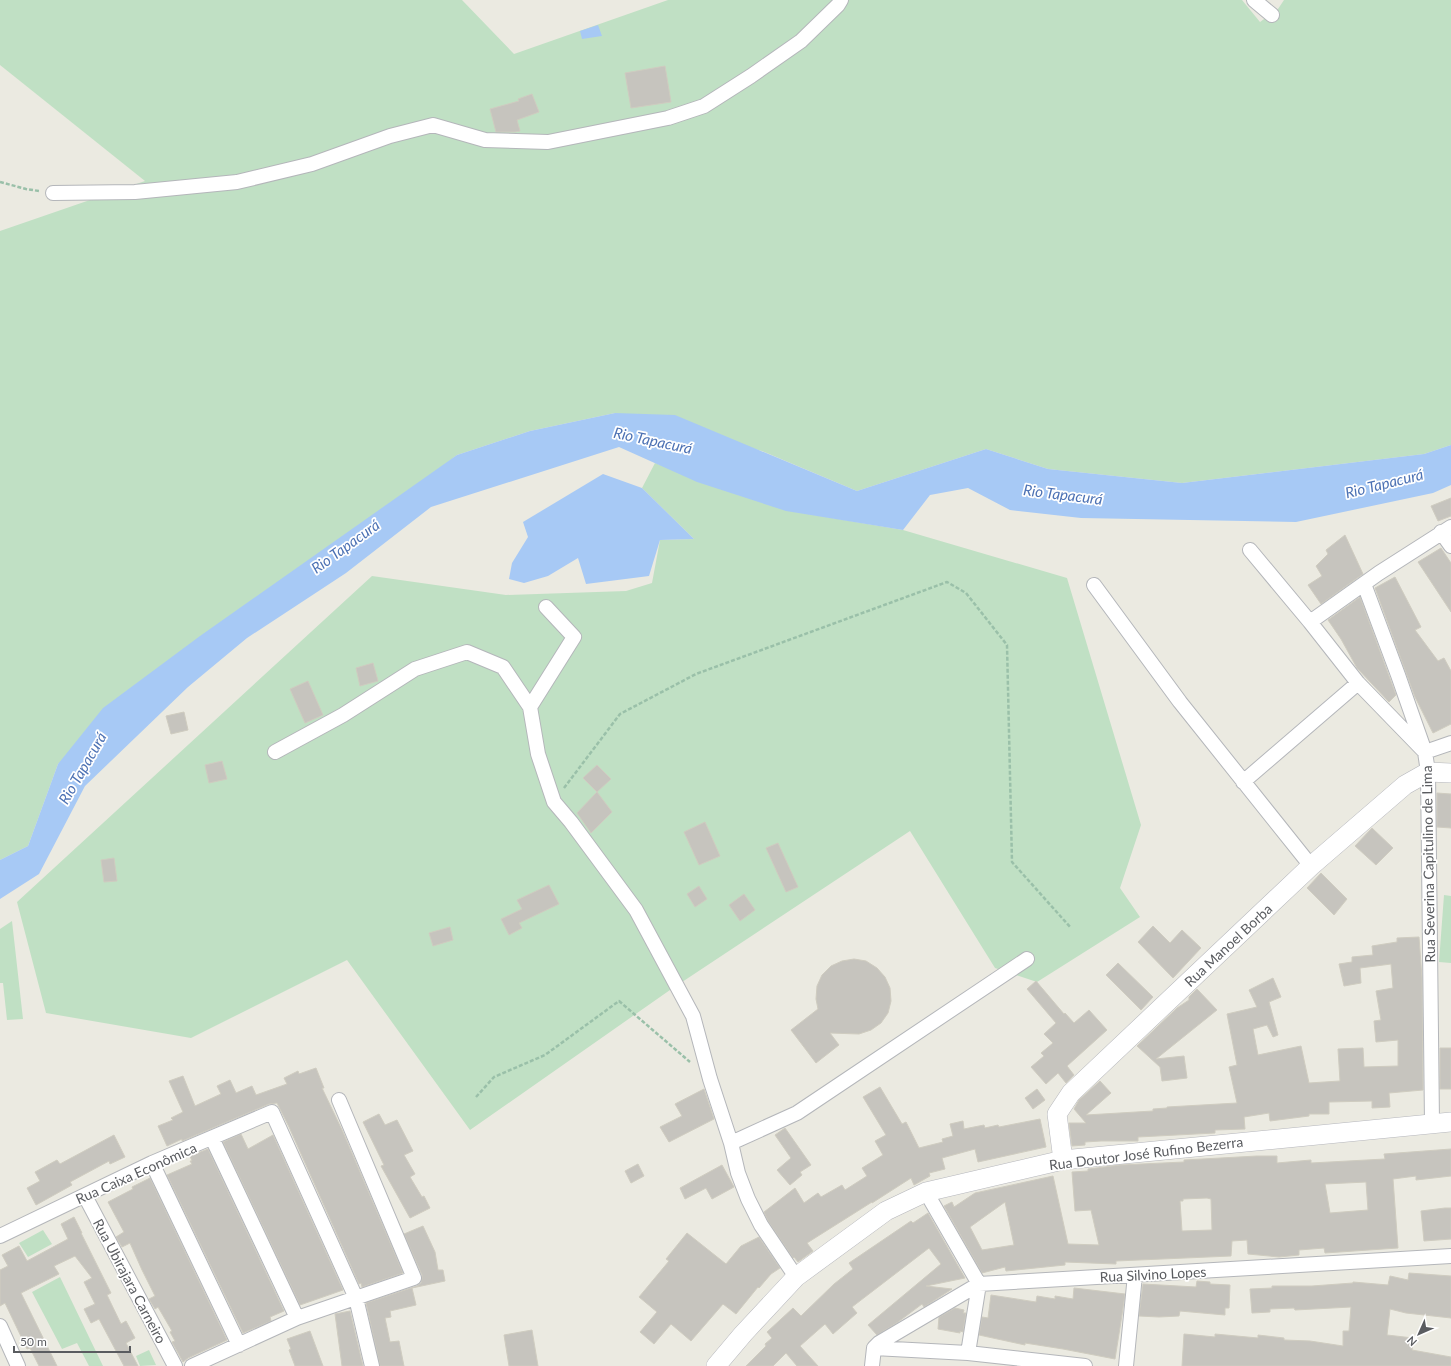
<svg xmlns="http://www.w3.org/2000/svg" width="1451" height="1366" viewBox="0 0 1451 1366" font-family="Lato,sans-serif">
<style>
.green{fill:#c0e0c4}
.water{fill:#a7c9f5}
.building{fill:#c6c4be;stroke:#cfccc0;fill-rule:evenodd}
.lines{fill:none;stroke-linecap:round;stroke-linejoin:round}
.street-casing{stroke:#b4b6ba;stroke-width:16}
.secondary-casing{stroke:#b5b6bc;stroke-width:20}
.path{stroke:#9ac0a9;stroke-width:2.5;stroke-dasharray:4 2;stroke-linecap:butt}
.street{stroke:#fff;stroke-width:14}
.secondary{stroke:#fff;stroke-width:19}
.labels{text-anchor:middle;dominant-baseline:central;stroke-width:3.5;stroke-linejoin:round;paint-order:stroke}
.street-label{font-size:14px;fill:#5a5c60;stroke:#fff}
.water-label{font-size:15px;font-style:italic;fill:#4d72b4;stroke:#fff}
</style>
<rect width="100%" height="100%" fill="#ebeae1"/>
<path class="green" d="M0,0H462L514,54L668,0H1242L1260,22L1278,9L1284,0H1451V445L1424,454L1182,483L1048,469L986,449L857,491L762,451L615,413L530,431L457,455L58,764L28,846L0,860V231L145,181L0,65Z
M655,463L791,511L903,530L1067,578L1141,825L1120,888L1140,917L1037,982L995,968L910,831L670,990L470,1130L347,960L191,1038L46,1013L17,902L372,576L506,595L626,591L652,583L660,540L694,539L642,488Z
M1444,895L1451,896V963L1439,962Z
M12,921L23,1019L7,1020L3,983H0V929Z
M43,1230L52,1244L28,1257L19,1243Z
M60,1277L103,1366H89L77,1343L62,1349L32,1292Z
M149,1350L156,1365L140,1366L136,1356Z"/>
<path class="water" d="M598,25L602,36L582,39L580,31Z
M615,413L675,415L857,491L986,449L1048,469L1182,483L1424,454L1451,445V485L1433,493L1296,522L1081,518L1010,510L968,488L930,495L903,530L786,511L697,482L619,447L431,507L346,573L247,638L188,687L85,786L39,874L0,899V860L28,846L58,764L103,708L200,636L457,455L530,431Z
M603,474L642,488L694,539L660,540L649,576L586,584L578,558L548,576L524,583L509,579L512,563L528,537L523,522Z"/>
<path class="building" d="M665,66L671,102L631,108L625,73Z
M532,94L539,112L517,120L520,131L515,132H496L490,109L519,101L518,99Z
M1451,498V516L1438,521L1431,506Z
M1345,535L1363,574L1321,604L1308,585L1322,576L1316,566L1328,554L1326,550Z
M1441,548L1451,563V612L1418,562Z
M1395,577L1421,627L1415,630L1438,661L1444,658L1451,671V724L1433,733L1415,697L1375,588Z
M1360,597L1396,695L1389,702L1357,668L1341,639L1328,620Z
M373,663L378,681L360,686L356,668Z
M308,681L323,715L305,723L290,689Z
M184,712L188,730L171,734L166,716Z
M222,761L227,779L209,783L205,765Z
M597,765L611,779L597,792L583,778Z
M597,792L612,812L591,833L577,813Z
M1437,793L1451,794V828L1437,827Z
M705,822L720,856L699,865L684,832Z
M1372,828L1393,848L1376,865L1355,846Z
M778,843L798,887L786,892L766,848Z
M114,858L117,881L104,882L101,860Z
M1321,873L1347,899L1334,915L1307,888Z
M549,885L559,904L519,923L522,928L509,935L501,919L522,909L517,900Z
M699,886L707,899L695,907L687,894Z
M744,894L755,910L740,921L729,905Z
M1153,926L1170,943L1182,930L1201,948L1173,978L1138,942Z
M450,927L453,940L433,946L429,933Z
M1419,937L1422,978L1423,1090L1389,1093L1390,1107L1372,1108V1101L1329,1102V1114H1309V1116L1270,1121L1269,1113L1244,1117L1245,1129L1215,1130V1133L1138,1137V1141H1101L1085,1142V1145L1072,1146L1069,1123H1086L1074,1109L1079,1100L1100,1081L1111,1093L1086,1115L1153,1111V1109L1167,1108V1107L1237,1103L1229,1067L1237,1065L1227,1014L1257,1007L1249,990L1273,978L1281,997L1269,1002L1278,1035L1273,1037L1267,1025L1253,1029L1258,1055L1301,1046L1309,1083L1340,1081L1338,1049L1363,1048L1364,1067L1398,1066V1040L1376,1042L1374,1021L1381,1020L1376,991L1393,988L1391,964L1360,968L1361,983L1344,986L1339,964L1352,962V957L1373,955L1372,946L1397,942V938Z
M854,959L866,961L877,968L885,977L890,988L891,1001L888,1013L881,1023L871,1030L859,1034L830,1033L839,1045L816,1063L791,1030L818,1009L816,999L817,986L822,975L831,966L842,961Z
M1118,963L1153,997L1141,1010L1106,975Z
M1036,981L1064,1014L1065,1013L1074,1023L1089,1010L1107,1030L1067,1066L1074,1075L1066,1083L1058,1073L1046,1084L1031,1067L1044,1056L1041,1053L1053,1043L1044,1034L1056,1023L1027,989Z
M1197,989L1217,1010L1156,1059L1184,1056L1187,1078L1162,1081L1160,1067L1137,1046L1177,1008L1189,1000V997Z
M1440,1048H1451V1089H1440Z
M316,1068L324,1088H322L343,1132L403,1273L362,1287L361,1283L359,1284L289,1127L277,1103L269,1104L182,1141V1139L167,1146L158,1126L173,1120L171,1118L183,1112L169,1081L183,1076L195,1106L221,1094L217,1086L230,1080L236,1093L252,1086L256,1095L287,1084L284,1078L298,1071L299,1074Z
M880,1087L902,1124L906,1122L919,1148L943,1142L942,1139L953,1136L950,1124L963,1121L964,1129L984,1125L985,1128L998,1125L999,1127L1040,1119L1046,1147L978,1162L975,1149L942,1158L945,1169L929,1173L930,1176L914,1185L911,1178L872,1203V1202L807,1243L813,1251L798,1262L794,1257L793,1258L768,1221L764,1212L795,1188L804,1203L818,1193L821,1197L842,1185L845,1190L867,1176L862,1168L883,1155L875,1141L886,1135L863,1097Z
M704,1089L714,1119L669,1142L660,1127L682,1116L675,1104Z
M1037,1089L1045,1100L1033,1109L1025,1098Z
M379,1114L385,1125L397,1120L413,1151L404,1155L415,1174L410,1177L422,1197L424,1196L430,1208L410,1218L381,1166L384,1165L363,1122Z
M785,1128L811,1165L800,1172L802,1175L790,1185L777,1170L791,1158L775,1135Z
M241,1134L248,1149L273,1135L343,1290L300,1305L223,1142Z
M114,1135L125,1157L110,1164L109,1161L70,1182L72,1185L36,1205L27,1188L40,1181L35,1172L57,1160L60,1164Z
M208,1149L284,1311L270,1317L271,1321L243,1333L167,1175L192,1164L190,1161H192L190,1156Z
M1451,1149V1176L1416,1180V1176L1393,1179L1398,1248L1325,1253L1324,1248L1299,1250V1255L1279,1257L1248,1254L1247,1240L1232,1241L1231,1256L1116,1261V1264L1065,1262V1265L1006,1271L1005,1267L982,1273L944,1206L952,1202L954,1207L975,1193L1053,1176L1068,1244L1099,1245L1091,1210L1075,1211L1072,1172L1088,1171V1169L1120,1165L1184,1162V1160L1257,1156H1277V1163L1311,1160V1163L1385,1159L1384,1154ZM1366,1182L1368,1210L1330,1213L1325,1184ZM1207,1198L1211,1199L1212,1230L1182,1231L1180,1201H1183V1199ZM1005,1202L1014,1245L982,1250L970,1227Z
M638,1164L644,1176L631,1183L625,1171Z
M722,1165L734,1187L712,1199L706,1188L685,1199L680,1188Z
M150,1178L227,1340L188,1358L183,1362L172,1342L175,1341L170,1332L172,1331L158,1307L155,1309L149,1299L155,1296L142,1270L130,1243L122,1247L116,1237L124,1232L108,1202L133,1189L132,1187Z
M1445,1208H1451V1239L1424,1241L1421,1211Z
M928,1213L965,1278L926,1286L952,1289L924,1307L922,1304L898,1322L877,1335L868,1325L941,1264L929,1248L852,1307L857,1313L833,1334L825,1324L800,1346L818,1366H797L786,1353L773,1366H746L766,1346L765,1344L772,1338L767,1332L793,1308L801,1316L834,1284L853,1269L849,1263L911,1221L913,1223Z
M74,1217L82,1233H81L111,1293L107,1295L121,1324L126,1321L135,1338L126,1343L138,1366H124L99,1319L91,1323L84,1309L95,1304L84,1282L92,1278L75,1256L54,1266L59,1274L21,1293L57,1366H39L30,1348L27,1349L5,1303L0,1306V1270L8,1266L2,1255L19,1246L27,1261L68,1239L61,1224Z
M423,1226L435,1252L438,1270H443L445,1281L412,1288L416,1305L390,1311L391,1317L385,1318L390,1342L399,1341L404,1366H380L366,1303L417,1286L421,1283L422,1279V1275L404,1234Z
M687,1233L726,1264L741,1246L759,1237L780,1268L771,1274L759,1288L758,1287L736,1314L723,1304L691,1341L671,1324L654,1344L640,1332L657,1312L639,1297L669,1261L666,1259Z
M1409,1273L1451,1276V1318L1406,1313L1390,1309L1387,1335L1413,1338L1412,1350L1451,1357V1366H1182L1184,1334L1215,1337V1334L1258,1338V1335L1284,1338V1340L1310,1341L1343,1346V1331H1349L1351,1307L1295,1310L1294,1308L1270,1309V1312L1252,1313L1250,1289L1272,1288V1286H1312L1353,1283V1282L1388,1285L1390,1276L1408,1280Z
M1197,1281L1210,1282V1284L1230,1285L1229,1308H1225V1315L1180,1311L1179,1316L1159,1317L1139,1316L1143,1284L1196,1287Z
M1074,1288L1125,1294L1122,1315L1115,1359L1063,1349L1025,1343V1345L979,1335L982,1317L988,1318L991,1295L1036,1302L1037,1296L1055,1299V1296L1073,1299Z
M955,1308L964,1310L963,1313H966L963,1332L960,1331V1333L938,1329L939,1317Z
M350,1311L363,1366H342L335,1314Z
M532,1330L538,1366H509L504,1335Z
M310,1331L323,1366H295L289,1350L291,1349L287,1339Z"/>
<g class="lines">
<g class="street-casing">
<path id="street" d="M1254,0L1272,15
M53,193L135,192L237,182L312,164L390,136L433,125L485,140L548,142L668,118L704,106L751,76L801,41L838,5L841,0
M1441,532L1451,546
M1250,550L1310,622L1358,683L1425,752L1428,772L1432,1122
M1364,584L1398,675L1425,752L1451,743
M1094,585L1180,702L1311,866
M546,607L574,637L530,707L538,754L554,802L571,822L636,910L693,1016L710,1079L731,1143L738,1173L748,1199L761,1225L796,1277
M1310,622L1379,573L1451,527
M275,752L343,715L415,669L467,652L503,667L530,707
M1243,782L1358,683
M212,1138L297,1318
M731,1143L797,1113L1027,959
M152,1163L239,1345
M926,1192L979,1284L968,1353
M85,1196L175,1366
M0,1236L152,1163L272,1112L356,1298L372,1366
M0,1326L18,1366
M874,1348L879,1343L979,1284L1451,1256
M874,1348L968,1353L1085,1366
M192,1366L297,1318L414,1278L339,1100
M872,1366L874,1348
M1126,1366L1135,1275"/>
</g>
<g class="secondary-casing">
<path id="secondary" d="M1063,1160L1057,1114L1071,1093L1311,866L1405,785L1428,772L1451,773
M716,1366L743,1334L796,1277L886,1211L926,1192L1063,1160L1451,1122"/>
</g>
<path class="path" d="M0,182L26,189L39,191
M564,788L620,714L696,674L947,582L966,593L1007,645L1012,862L1071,928
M476,1097L494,1077L545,1055L619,1001L690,1062"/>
<use href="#street" class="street"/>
<use href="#secondary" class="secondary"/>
</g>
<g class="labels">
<g class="street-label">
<text transform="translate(1428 864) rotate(-91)">Rua Severina Capitulino de Lima</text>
<text transform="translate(1228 945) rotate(-43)">Rua Manoel Borba</text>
<text transform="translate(1146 1153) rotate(-7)">Rua Doutor José Rufino Bezerra</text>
<text transform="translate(136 1173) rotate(-24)">Rua Caixa Econômica</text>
<text transform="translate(1153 1274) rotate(-3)">Rua Silvino Lopes</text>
<text transform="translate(130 1281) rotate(62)">Rua Ubirajara Carneiro</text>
</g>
<g class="water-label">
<text transform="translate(653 440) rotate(12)">Rio Tapacurá</text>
<text transform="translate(1384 483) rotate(-14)">Rio Tapacurá</text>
<text transform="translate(1063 494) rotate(7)">Rio Tapacurá</text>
<text transform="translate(345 546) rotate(-36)">Rio Tapacurá</text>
<text transform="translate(82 768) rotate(-60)">Rio Tapacurá</text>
</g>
</g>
<g transform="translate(1419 1334) rotate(225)" stroke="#ffffff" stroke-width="3" paint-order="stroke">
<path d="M0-3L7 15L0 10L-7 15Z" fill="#5a5c60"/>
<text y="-6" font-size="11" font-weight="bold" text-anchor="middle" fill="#5a5c60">N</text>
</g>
<path d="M14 1346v6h116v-6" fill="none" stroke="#5a5c60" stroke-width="2"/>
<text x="20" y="1346" font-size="12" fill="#5a5c60" stroke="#ffffff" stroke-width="3" paint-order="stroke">50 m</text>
</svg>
